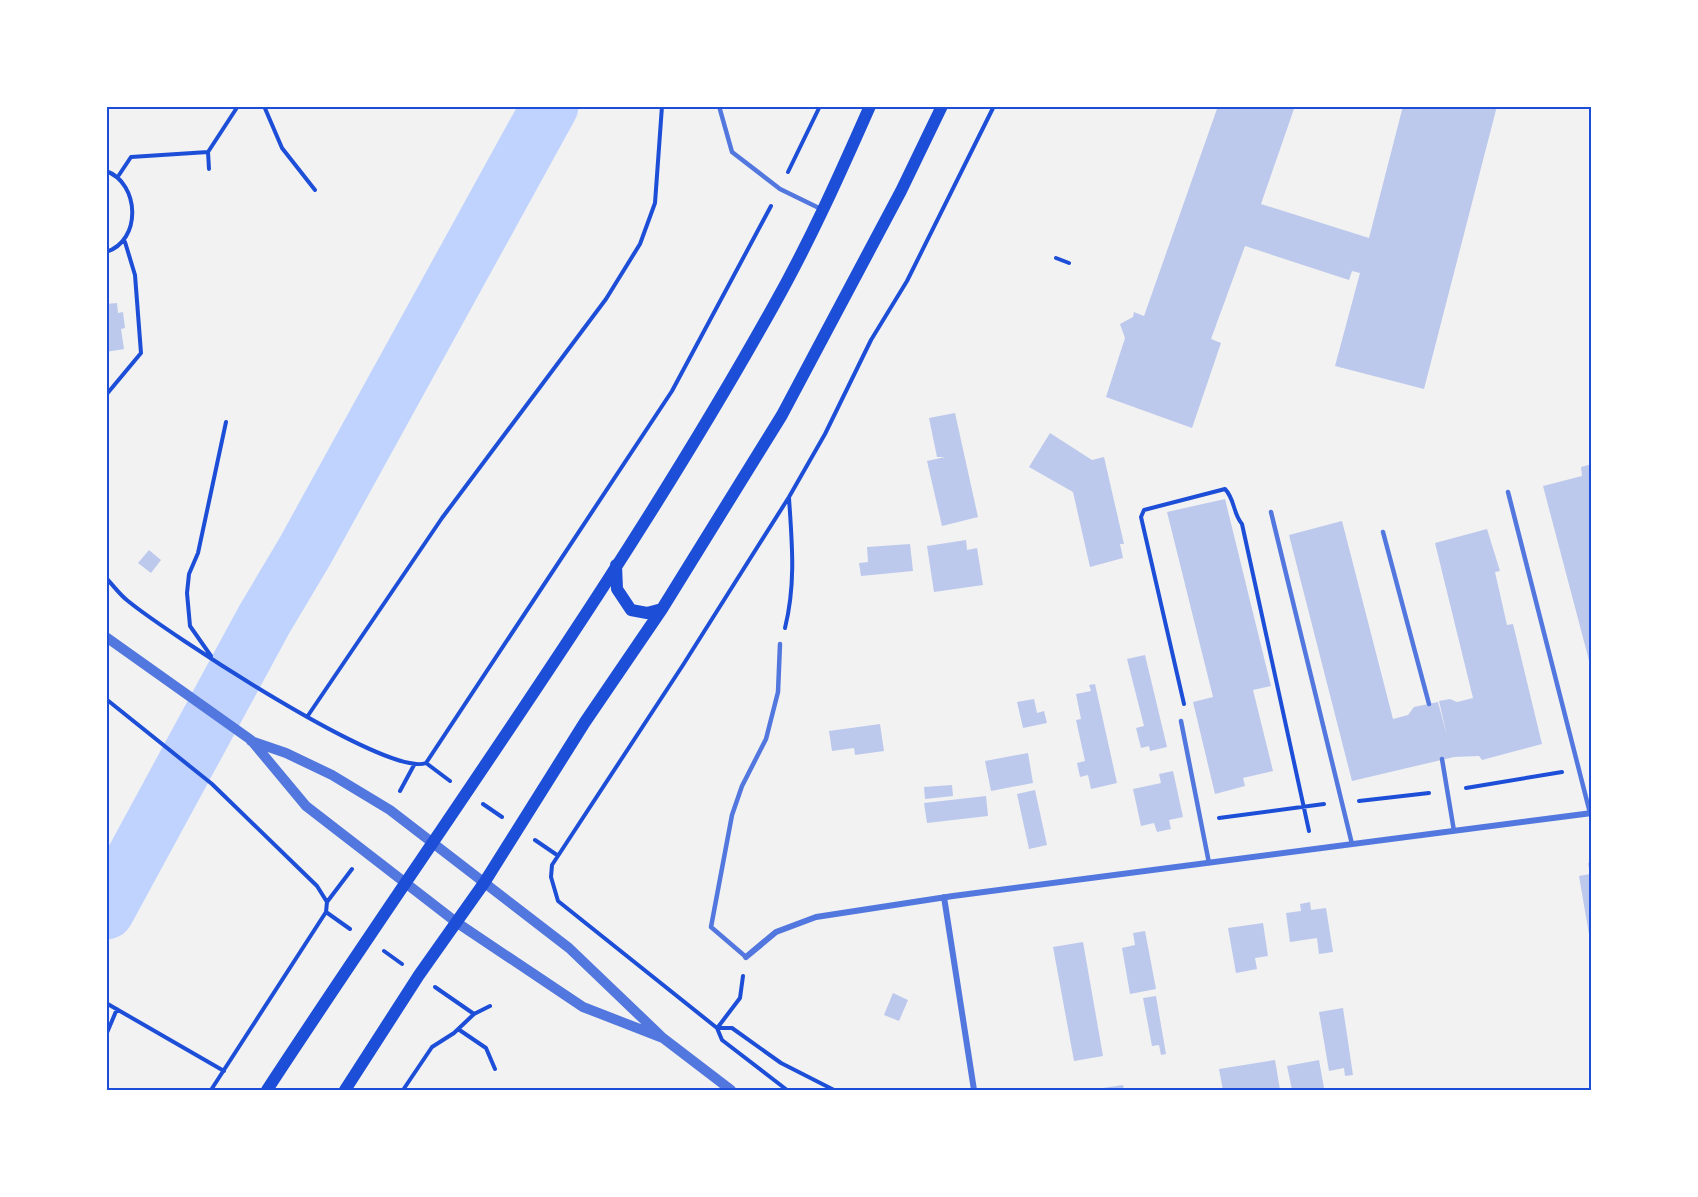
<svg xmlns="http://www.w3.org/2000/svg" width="1698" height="1197" viewBox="0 0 1698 1197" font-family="'Noto Serif',serif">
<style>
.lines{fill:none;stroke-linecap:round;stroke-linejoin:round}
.river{stroke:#bfd3fe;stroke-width:57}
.building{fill:#bdc9ec}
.path{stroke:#1d4ed8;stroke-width:4}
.service{stroke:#5277de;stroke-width:4.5}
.minor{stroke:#5277de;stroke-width:6}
.tertiary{stroke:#5277de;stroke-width:10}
.secondary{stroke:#1d4ed8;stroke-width:12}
.neatline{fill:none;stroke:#1d4ed8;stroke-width:2}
</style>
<rect width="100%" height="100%" fill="#f2f2f2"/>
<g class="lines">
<path class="river" d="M106,911L264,620L305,551L550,106"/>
</g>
<path class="building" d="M1218,106H1295L1261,204L1369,238L1403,106H1497L1424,389L1335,366L1360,273L1352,271L1349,280L1245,246L1211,339L1221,343L1192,428L1106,397L1125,338L1120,324L1133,317L1134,312L1144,316Z
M117,303L118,313L123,312L125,328L121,329L124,349L106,352V304Z
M955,413L978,517L942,526L927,461L945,457H937L929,418Z
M1050,433L1092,460L1104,457L1124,544H1120L1123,558L1090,567L1073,492L1029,467Z
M1592,464V668H1591L1543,486L1582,476L1581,467Z
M1225,499L1271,686L1253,690L1273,771L1243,778L1245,786L1215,794L1193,702L1213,697L1167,512Z
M1342,521L1393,719L1408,715L1414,707L1438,702L1447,736L1439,701L1450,699L1457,702L1473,698L1435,543L1487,529L1500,571L1495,572L1507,625L1513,624L1542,744L1482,760L1479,756L1454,757L1352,781L1289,535Z
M966,540L967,550L977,548L983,585L934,592L927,546Z
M910,544L913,571L861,576L859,563L868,562L867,547Z
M149,550L161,560L151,573L138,563Z
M1145,655L1167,747L1150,751L1149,746L1141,748L1136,728L1144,726L1127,659Z
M1095,684L1117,783L1091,789L1088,775L1080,777L1077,763L1085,761L1076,720L1081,719L1076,694L1091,691L1089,685Z
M1034,699L1037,713L1044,711L1047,723L1023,728L1017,702Z
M880,724L884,751L855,755L854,748L832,751L829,731Z
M1028,753L1033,783L991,791L985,761Z
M1173,771L1183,817L1169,820L1171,829L1157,832L1154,823L1141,826L1133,789L1161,783L1159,774Z
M952,785L953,796L925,799L924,787Z
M1035,790L1047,845L1029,849L1017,794Z
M986,796L988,816L927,823L924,803Z
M1592,862V940H1590L1579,876L1590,874L1588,863Z
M1310,902L1311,910L1326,908L1333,952L1319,954L1317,938L1290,942L1286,913L1301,911L1300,904Z
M1263,923L1268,956L1255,958L1257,969L1236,973L1228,928Z
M1145,931L1156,989L1130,994L1122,948L1135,945L1133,933Z
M1083,942L1103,1056L1074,1061L1053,947Z
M893,993L908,1000L899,1021L884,1015Z
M1156,996L1166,1054L1161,1055L1159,1045L1152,1046L1143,998Z
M1343,1008L1353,1075L1345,1076L1344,1068L1329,1071L1319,1012Z
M1275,1060L1280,1090H1223L1219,1069Z
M1319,1060L1324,1088L1292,1090L1287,1066Z
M1123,1085L1124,1090H1103V1088Z"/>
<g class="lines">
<path class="path" d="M264,106L282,148L315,190
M208,152L209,169
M106,171C140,183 142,241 106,252
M788,172L820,106
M119,175L131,157L208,152L238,106
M1056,258L1069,263
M106,395L141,353L135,275L125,242
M106,578C113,585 120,595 128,601C166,632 387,778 426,763L672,391L771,206
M785,628C796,584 792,543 789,498
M211,656L190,626L187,593L189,574L198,553L226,422
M106,699L212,784L317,886L327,902
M1184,704L1141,517L1144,510L1225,489C1235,499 1233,514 1242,524L1309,831
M307,717L442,518L606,299L640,244L655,203L662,106
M426,763L450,781
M1466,788L1562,772
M400,791L414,765
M1359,801L1429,793
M483,804L502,817
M1219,818L1324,804
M535,840L557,855
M326,912L350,929
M384,951L402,964
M435,987L474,1014
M106,1003L224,1071
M718,1027L740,998L743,976
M717,1028H732L781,1063L834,1090
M458,1029L486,1048L495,1069
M106,1035L117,1009
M211,1090L326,912L327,902L352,869
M403,1090L432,1047L454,1033L474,1014L490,1006
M787,1090L722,1040L717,1028L558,901L551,877L552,865L683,665L789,497L825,434L871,340L907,281L994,106"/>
<path class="service" d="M719,106L732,152L780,189L821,209
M1508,492L1590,813
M1271,512L1352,844
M1383,532L1429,704
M1181,721L1209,863
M1442,759L1454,831
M746,957L711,927L732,815L742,786L766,739L778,692L780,644"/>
<path class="minor" d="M944,897L974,1090
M746,957L776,932L816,917L953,896L1592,813"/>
<path class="tertiary" d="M106,637L251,740L306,806L456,922L583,1007L663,1038
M251,741L286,753L332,775L390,810L569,948L663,1038L731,1090"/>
<path class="secondary" d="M616,565L617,589L631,610L647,613L662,609
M267,1090C437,830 622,578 774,305C810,241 840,174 870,106
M345,1090L419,975L484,883L585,722L662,609L782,415L901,191L942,106"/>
</g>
<rect width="1698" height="1197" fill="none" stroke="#ffffff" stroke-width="216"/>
<rect x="108" y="108" width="1482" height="981" class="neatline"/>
</svg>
